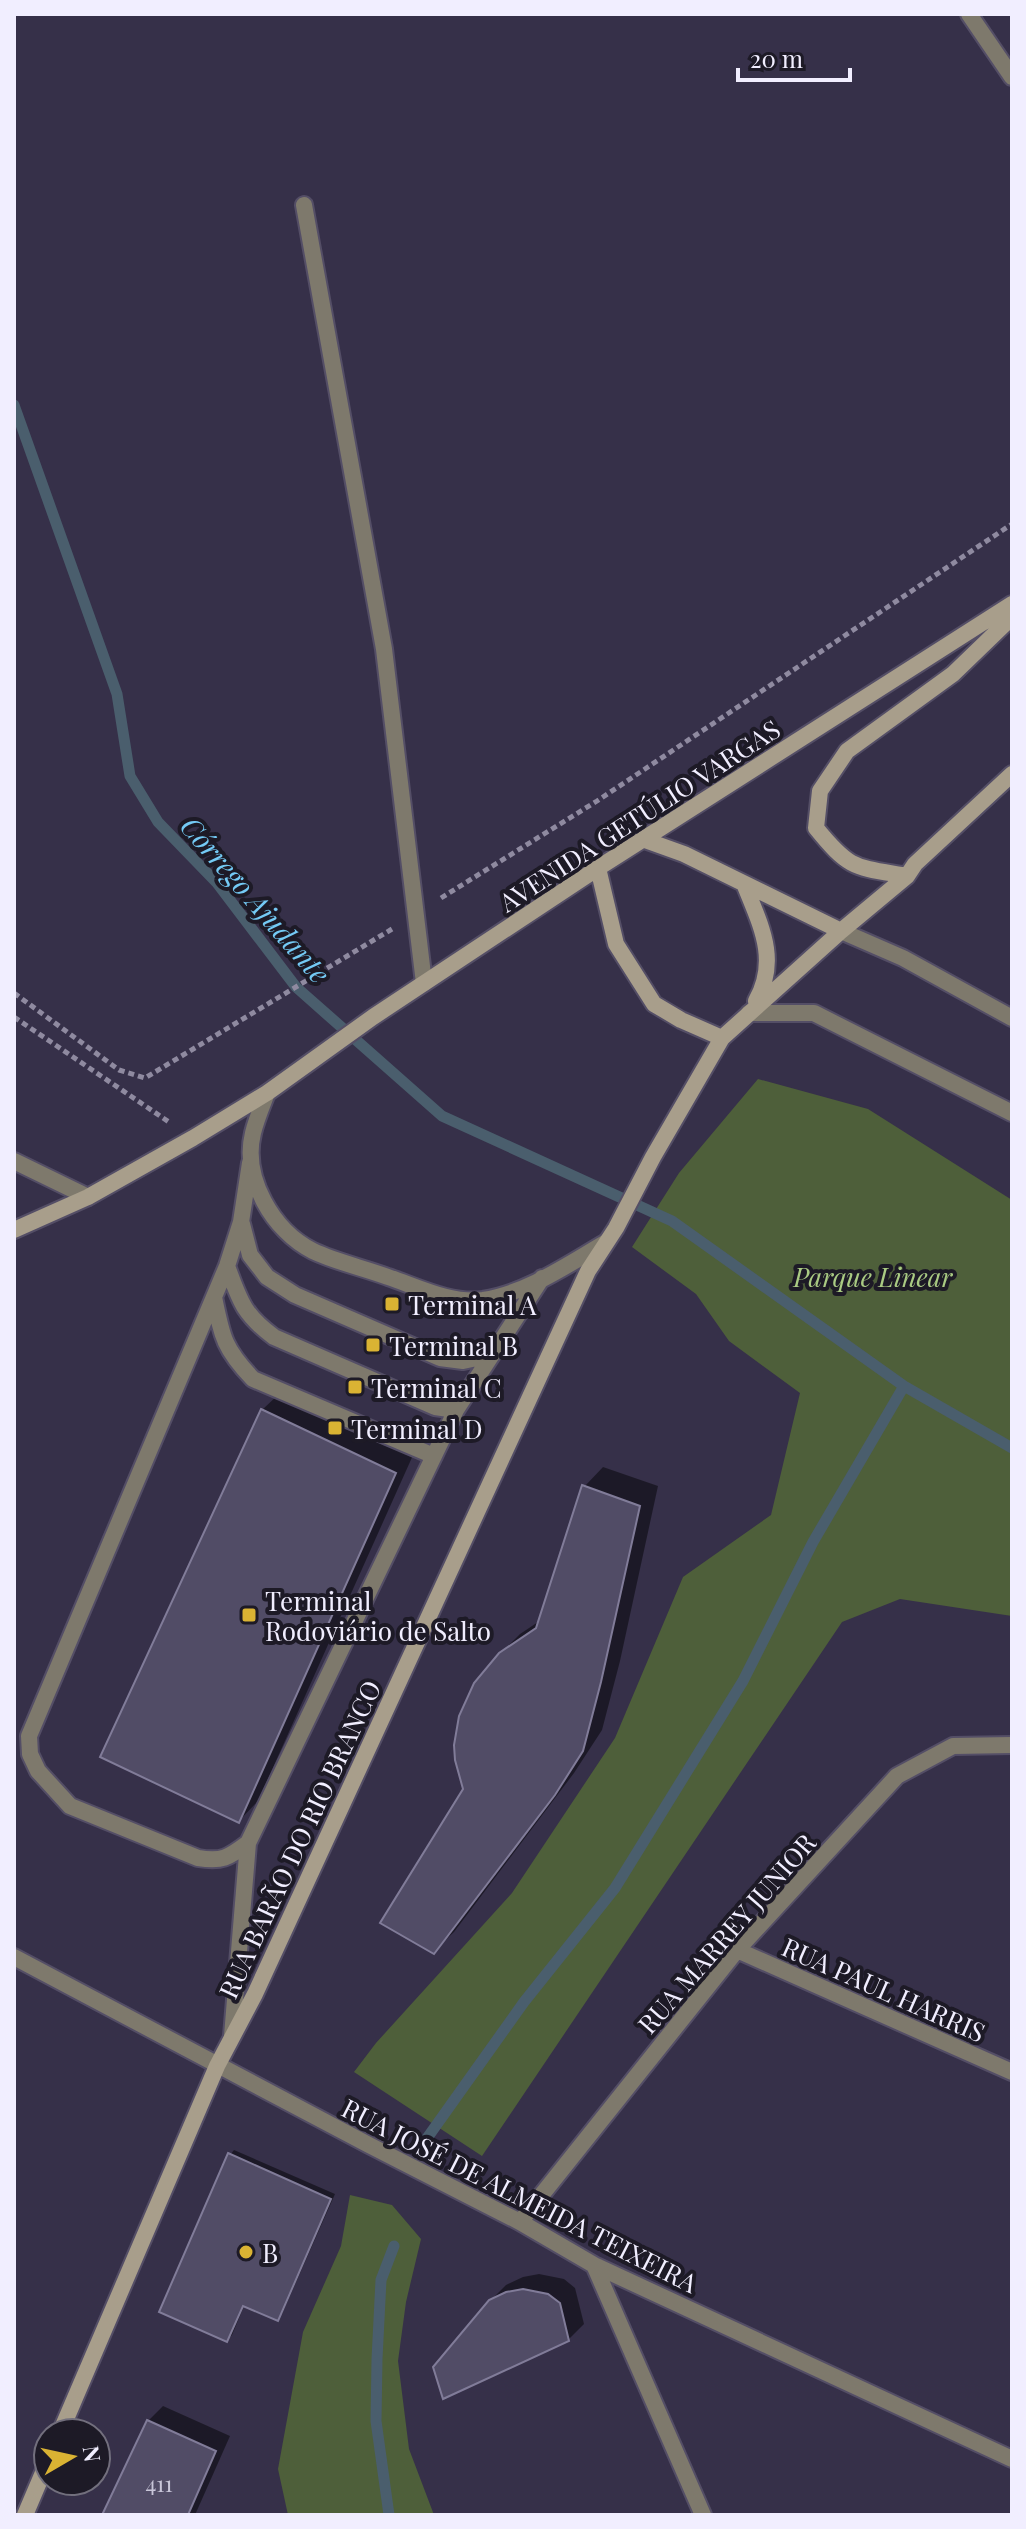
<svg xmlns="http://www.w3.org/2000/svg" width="1026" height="2529" viewBox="0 0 1026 2529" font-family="'Playfair Display',serif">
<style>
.green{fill:#4e5f3a}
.shadow{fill:#0007}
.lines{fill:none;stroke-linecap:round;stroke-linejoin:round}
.stream{stroke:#4a5e6d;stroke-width:11}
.building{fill:#514c66;stroke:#817c99;stroke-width:2}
.service-casing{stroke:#544e66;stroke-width:20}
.minor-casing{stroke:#544e66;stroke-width:20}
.tertiary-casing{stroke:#544e66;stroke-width:20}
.secondary-casing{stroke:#544e66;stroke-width:20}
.path{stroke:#8f8aa0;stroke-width:5;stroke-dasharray:6 4;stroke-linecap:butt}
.service{stroke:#7e796c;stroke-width:16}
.minor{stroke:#7e796c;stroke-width:16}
.tertiary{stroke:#7e796c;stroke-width:16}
.secondary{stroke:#a89e8b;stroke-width:16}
.poi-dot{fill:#dab333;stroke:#1d1a26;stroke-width:3}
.labels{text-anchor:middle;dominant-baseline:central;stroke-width:8;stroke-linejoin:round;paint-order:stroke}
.number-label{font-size:22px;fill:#c9c6d9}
.street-label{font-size:26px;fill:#f1eeff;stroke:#1d1a26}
.park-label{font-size:26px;font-style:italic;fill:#aacb83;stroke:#1d1a26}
.poi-label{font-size:26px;fill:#f1eeff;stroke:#1d1a26;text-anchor:start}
.water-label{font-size:28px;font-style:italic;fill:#74caf5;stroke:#1d1a26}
</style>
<rect width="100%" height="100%" fill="#363049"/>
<path class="green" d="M758,1079L868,1109L1012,1200V1616L900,1599L842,1622L482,2156L354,2072L376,2043L512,1893L615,1738L683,1577L771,1515L800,1393L729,1341L696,1294L632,1247L679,1173Z
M350,2195L392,2205L421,2239L406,2302L398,2361L409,2449L434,2515H288L278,2469L303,2332L341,2246Z"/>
<path class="shadow" d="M282,1391L414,1453L258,1801L239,1821L262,1410Z
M603,1467L658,1486L620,1661L602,1730L574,1773L454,1932L434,1951L465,1789L500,1654L520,1634L541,1620L584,1487Z
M234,2150L335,2194L282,2314L277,2319L245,2304L232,2335L227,2340L230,2155Z
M539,2274L564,2279L575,2288L584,2324L568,2340L490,2301L506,2285L523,2277Z
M163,2406L230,2436L195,2515H104L148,2421Z"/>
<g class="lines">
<path class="stream" d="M14,405L117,694L130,776L158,822L217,883L296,987L442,1116L672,1221L904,1386L1012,1448
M425,2141L524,2002L615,1888L743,1681L813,1542L904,1386
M389,2515L376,2421L377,2359L381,2280L394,2246"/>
</g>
<path class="building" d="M261,1409L396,1473L239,1823L100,1757Z
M582,1485L640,1506L601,1682L583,1751L555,1795L434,1954L380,1923L463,1789L455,1760L454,1745L459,1716L474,1683L499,1653L536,1628Z
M228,2153L331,2199L278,2321L243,2306L227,2342L159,2312Z
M523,2289L548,2294L560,2303L569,2341L443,2399L433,2367L489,2300L506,2292Z
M147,2420L216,2451L188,2515H102Z"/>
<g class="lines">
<g class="service-casing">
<path id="service" d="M304,205L384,649L424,983
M267,1093C262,1106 256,1120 253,1133C242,1178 273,1231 313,1251C336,1262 364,1268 388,1277C418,1287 450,1304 483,1300C527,1293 567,1265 605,1243
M250,1163L241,1222L227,1266L29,1736L30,1754L38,1771L70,1806L198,1858C222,1862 228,1858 248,1843L456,1410L542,1278
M242,1224L250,1255L267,1277L295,1295L440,1358L463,1361L491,1355
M227,1266C240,1301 243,1314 274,1337L435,1407L456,1410
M214,1297C222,1337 224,1349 253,1379L434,1456
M232,2036L248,1843"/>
</g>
<g class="minor-casing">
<path id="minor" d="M969,14L1012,77
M14,1161L88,1197
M737,1950L1012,2072
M14,1957L369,2145L520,2222L594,2265L1012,2459
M520,2222L737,1950L897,1776L953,1746L1012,1745
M594,2265L703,2515"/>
</g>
<g class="tertiary-casing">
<path id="tertiary" d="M841,931L903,958L1012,1018
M749,1013H814L1012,1113"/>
</g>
<g class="secondary-casing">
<path id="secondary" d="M645,840L684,854L841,931
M598,868L616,944L654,1004L681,1020L722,1038
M907,876C855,867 850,870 816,828L820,791L847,751L953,674L1012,617
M745,886C761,926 779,960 756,1001
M14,1230L88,1197L193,1138L267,1093L373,1017L598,868L1012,604
M60,2433L217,2066L255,1994L588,1271L616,1228L653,1157L722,1038L841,931L907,876L915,864L1012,774
M25,2515L48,2461"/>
</g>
<path class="path" d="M441,898L597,801L1012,524
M14,993L119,1070L145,1078L392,929
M14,1017L169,1122"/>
<use href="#service" class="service"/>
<use href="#minor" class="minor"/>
<use href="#tertiary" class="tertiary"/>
<use href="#secondary" class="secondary"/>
</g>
<g class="poi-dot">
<rect x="384" y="1296" width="16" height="16" rx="4"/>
<rect x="365" y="1337" width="16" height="16" rx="4"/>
<rect x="347" y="1379" width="16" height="16" rx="4"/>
<rect x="327" y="1420" width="16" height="16" rx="4"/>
<rect x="241" y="1607" width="16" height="16" rx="4"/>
<circle cx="246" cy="2252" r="8"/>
</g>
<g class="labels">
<g class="number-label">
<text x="159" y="2483">411</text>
</g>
<g class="street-label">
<text transform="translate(639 815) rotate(-33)">AVENIDA GETÚLIO VARGAS</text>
<text transform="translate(299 1839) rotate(-65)">RUA BARÃO DO RIO BRANCO</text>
<text transform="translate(726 1933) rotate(-49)">RUA MARREY JUNIOR</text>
<text transform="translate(884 1989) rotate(24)">RUA PAUL HARRIS</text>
<text transform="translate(520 2195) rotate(27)">RUA JOSÉ DE ALMEIDA TEIXEIRA</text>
</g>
<g class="park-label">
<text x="873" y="1276">Parque Linear</text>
</g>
<g class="poi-label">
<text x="408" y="1304">Terminal A</text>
<text x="389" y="1345">Terminal B</text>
<text x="371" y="1387">Terminal C</text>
<text x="351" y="1428">Terminal D</text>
<text x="265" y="1600">Terminal<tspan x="265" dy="30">Rodoviário de Salto</tspan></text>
<text x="262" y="2252">B</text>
</g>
<g class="water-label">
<text transform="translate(256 899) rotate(49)">Córrego Ajudante</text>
</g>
</g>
<rect width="1026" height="2529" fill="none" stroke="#f1eeff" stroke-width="32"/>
<g transform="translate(72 2457) rotate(81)"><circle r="38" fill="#1d1a26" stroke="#726f7d" stroke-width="2"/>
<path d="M0-6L14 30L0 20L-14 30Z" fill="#dab333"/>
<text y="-12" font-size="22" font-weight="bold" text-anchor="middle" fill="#f1eeff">N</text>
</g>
<path d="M738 68v12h112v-12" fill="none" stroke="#f1eeff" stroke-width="4"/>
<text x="750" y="68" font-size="24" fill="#f1eeff" stroke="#1d1a26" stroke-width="6" paint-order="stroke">20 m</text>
</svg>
